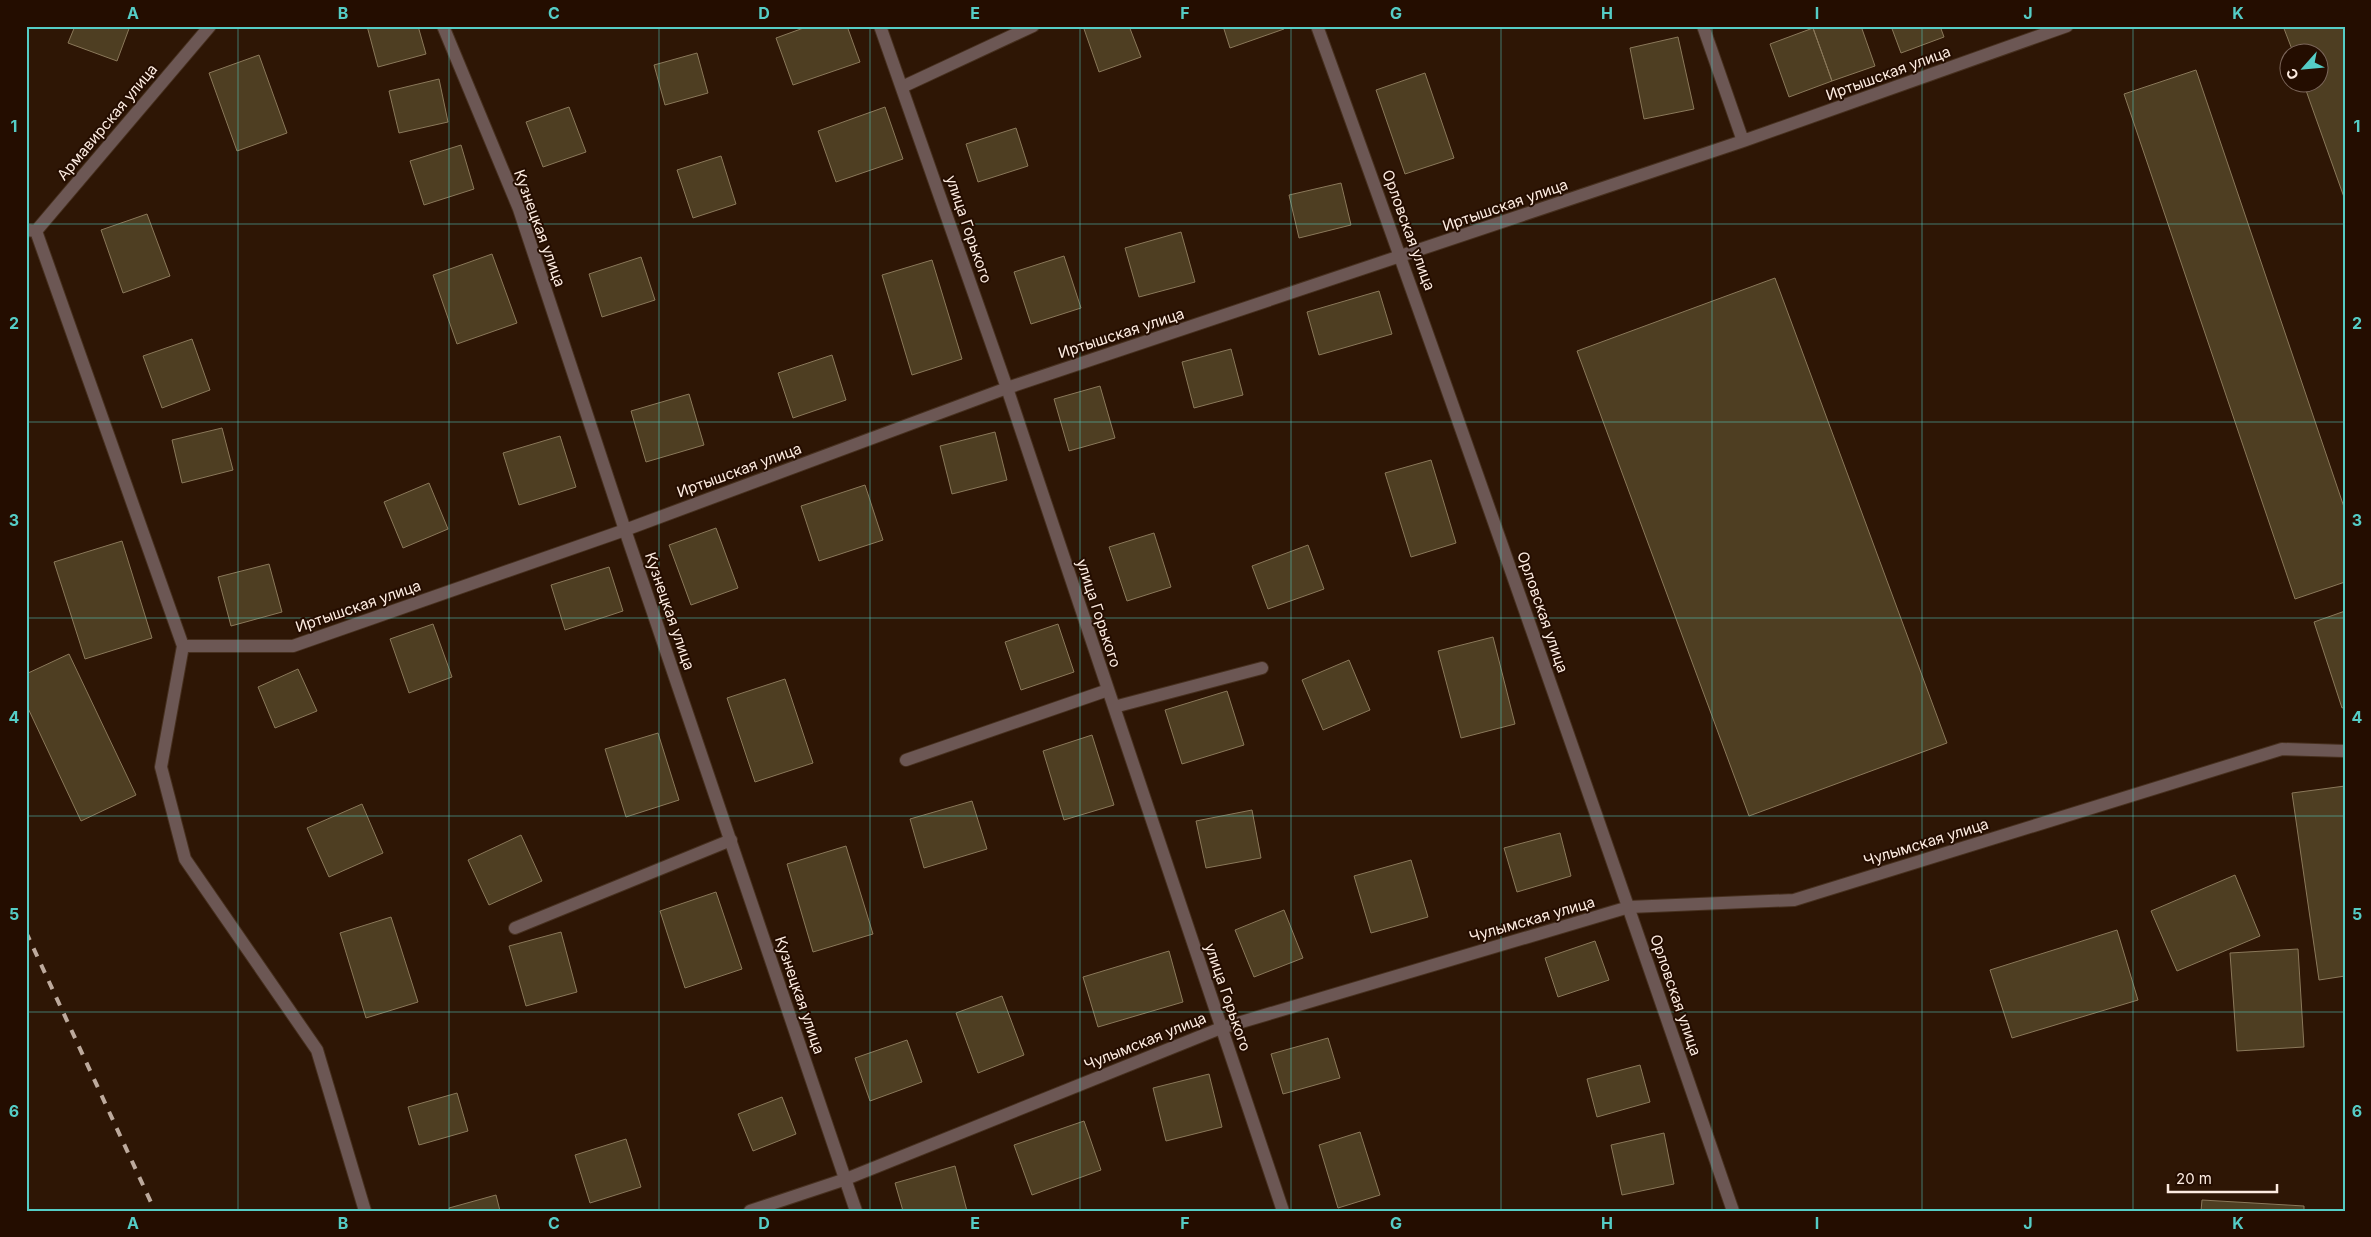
<svg xmlns="http://www.w3.org/2000/svg" width="2371" height="1237" viewBox="0 0 2371 1237" font-family="Inter,sans-serif">
<style>
.building{fill:#4e3e22;stroke:#8a785a}
.lines{fill:none;stroke-linecap:round;stroke-linejoin:round}
.minor-casing{stroke:#47301f;stroke-width:14}
.minor{stroke:#6c5754;stroke-width:12}
.rail{stroke:#bdaa9d;stroke-width:4;stroke-dasharray:9 9;stroke-linecap:butt}
.grid{fill:none;stroke:#55cdc6;stroke-width:1;stroke-opacity:0.55}
.labels{text-anchor:middle;dominant-baseline:central;stroke-width:4;stroke-linejoin:round;paint-order:stroke}
.street-label{font-size:15px;fill:#fdece1;stroke:#240d00}
.neatline{fill:none;stroke:#55cdc6;stroke-width:2}
.grid-label{font-size:16px;text-anchor:middle;font-weight:bold;fill:#55cdc6}
</style>
<rect width="100%" height="100%" fill="#2e1605"/>
<path class="building" d="M75,26H130L117,61L68,43Z
M367,26H418L426,54L378,67Z
M809,26H847L860,62L793,85L776,38Z
M1083,26H1129L1141,57L1099,72Z
M1223,26H1283L1284,29L1230,48Z
M1819,26H1861L1875,66L1832,81L1813,28Z
M1891,26H1940L1944,37L1901,53Z
M2283,26H2345V200L2303,82H2318V52H2293Z
M1813,28L1832,81L1789,97L1770,44Z
M1678,37L1694,109L1644,119L1630,48Z
M697,53L708,93L665,105L654,65Z
M259,55L287,133L237,151L209,73Z
M2196,70L2345,510V582L2295,599L2124,94Z
M1425,73L1454,158L1405,174L1376,90Z
M439,79L448,122L399,133L389,91Z
M569,107L586,152L543,167L526,122Z
M885,107L903,159L836,182L818,131Z
M1016,128L1028,166L978,182L966,144Z
M461,145L474,189L424,205L410,161Z
M721,156L736,204L693,218L677,170Z
M1341,183L1351,225L1299,238L1289,195Z
M147,214L170,276L123,293L101,230Z
M1181,232L1195,282L1139,297L1125,248Z
M492,254L517,323L457,344L433,275Z
M1064,256L1081,308L1031,324L1014,272Z
M641,257L655,300L602,317L589,274Z
M932,260L962,359L912,375L882,275Z
M1775,278L1947,743L1749,816L1577,351Z
M1379,291L1392,334L1319,355L1307,312Z
M192,339L210,390L162,408L143,356Z
M1231,349L1243,395L1194,408L1182,362Z
M832,355L846,400L793,418L778,373Z
M1100,386L1115,438L1069,451L1054,399Z
M689,394L704,445L646,462L631,411Z
M222,428L233,470L182,483L172,440Z
M995,432L1007,480L952,494L940,446Z
M560,436L576,487L519,505L503,453Z
M1431,460L1456,543L1411,557L1385,473Z
M429,483L448,529L403,548L384,502Z
M865,485L883,540L819,561L801,506Z
M716,528L738,588L691,605L669,545Z
M1154,533L1171,587L1127,601L1109,547Z
M122,541L152,638L85,659L54,562Z
M1308,545L1324,589L1268,609L1252,566Z
M269,564L282,612L231,626L218,577Z
M609,567L623,611L565,630L551,585Z
M2345,611V707L2342,708L2314,622Z
M433,624L452,677L409,693L390,639Z
M1058,624L1074,672L1021,690L1005,642Z
M1493,637L1515,724L1461,738L1438,651Z
M69,654L136,795L81,821L26,704V674Z
M1349,660L1370,710L1323,730L1302,680Z
M298,669L317,711L275,728L258,687Z
M785,679L813,763L755,782L727,698Z
M1227,691L1244,745L1182,764L1165,710Z
M658,733L679,800L626,817L605,749Z
M1092,735L1114,805L1064,820L1043,751Z
M2345,786V976L2319,980L2292,793Z
M972,801L987,849L924,868L910,819Z
M362,804L383,853L329,877L307,828Z
M1252,810L1261,858L1206,868L1196,821Z
M1560,833L1571,876L1517,892L1504,848Z
M521,835L542,881L489,905L468,860Z
M846,846L873,934L813,952L787,864Z
M1411,860L1428,917L1371,933L1354,876Z
M2235,875L2260,936L2177,971L2151,911Z
M716,892L742,969L685,988L660,911Z
M1284,910L1303,958L1254,977L1235,930Z
M391,917L418,1002L366,1018L340,933Z
M2117,930L2138,1000L2012,1038L1990,970Z
M561,932L577,992L526,1006L509,946Z
M1595,941L1609,980L1558,997L1545,958Z
M2298,949L2304,1047L2237,1051L2230,953Z
M1169,951L1183,1002L1098,1027L1083,977Z
M1002,996L1024,1055L978,1073L956,1013Z
M1328,1038L1340,1078L1283,1094L1271,1054Z
M907,1040L922,1082L870,1101L855,1058Z
M1640,1065L1650,1102L1597,1117L1587,1079Z
M1209,1074L1222,1127L1166,1141L1153,1088Z
M457,1093L468,1131L419,1145L408,1107Z
M782,1097L796,1134L753,1151L738,1114Z
M1084,1121L1101,1170L1032,1195L1014,1145Z
M1360,1132L1380,1195L1338,1208L1319,1145Z
M1664,1133L1674,1184L1622,1195L1611,1145Z
M626,1139L641,1187L590,1203L575,1155Z
M955,1166L967,1211H903L895,1183Z
M496,1195L500,1211H450L449,1208Z
M2202,1200L2304,1206V1211H2201Z"/>
<g class="lines">
<g class="minor-casing">
<path id="minor" d="M443,26L519,209L625,530L856,1211
M880,26L1007,388L1283,1211
M1317,26C1460,420 1597,815 1733,1211
M1703,26L1743,141
M902,87L1033,26
M26,230L36,231L210,26
M36,231L183,646L161,767L185,859L317,1050L365,1211
M183,646H293L625,530L1007,388L1743,141L2067,26
M1114,707L1262,668
M906,760L1108,690
M515,928L731,840
M750,1211L846,1179L1221,1028L1629,907L1794,900L2282,749L2345,751"/>
</g>
<use href="#minor" class="minor"/>
<path class="rail" d="M26,932L155,1211"/>
</g>
<path class="grid" d="M238,26V1211M449,26V1211M659,26V1211M870,26V1211M1080,26V1211M1291,26V1211M1501,26V1211M1712,26V1211M1922,26V1211M2133,26V1211M26,224H2345M26,422H2345M26,618H2345M26,816H2345M26,1012H2345"/>
<g class="labels">
<g class="street-label">
<text transform="translate(1888 73) rotate(-20)">Иртышская улица</text>
<text transform="translate(107 122) rotate(-50)">Армавирская улица</text>
<text transform="translate(1505 205) rotate(-19)">Иртышская улица</text>
<text transform="translate(540 228) rotate(70)">Кузнецкая улица</text>
<text transform="translate(969 229) rotate(71)">улица Горького</text>
<text transform="translate(1409 230) rotate(70)">Орловская улица</text>
<text transform="translate(1121 333) rotate(-18)">Иртышская улица</text>
<text transform="translate(739 470) rotate(-20)">Иртышская улица</text>
<text transform="translate(358 606) rotate(-19)">Иртышская улица</text>
<text transform="translate(670 611) rotate(71)">Кузнецкая улица</text>
<text transform="translate(1543 612) rotate(71)">Орловская улица</text>
<text transform="translate(1099 613) rotate(72)">улица Горького</text>
<text transform="translate(1926 842) rotate(-17)">Чулымская улица</text>
<text transform="translate(1532 919) rotate(-16)">Чулымская улица</text>
<text transform="translate(800 995) rotate(71)">Кузнецкая улица</text>
<text transform="translate(1676 995) rotate(71)">Орловская улица</text>
<text transform="translate(1228 997) rotate(71)">улица Горького</text>
<text transform="translate(1145 1041) rotate(-22)">Чулымская улица</text>
</g>
</g>
<rect width="2371" height="1237" fill="none" stroke="#240d00" stroke-width="55"/>
<g transform="translate(2304 68) rotate(243)"><circle r="24" fill="#240d00" stroke="#7b665a"/>
<path d="M0-4L9 19L0 12L-9 19Z" fill="#55cdc6"/>
<text y="-8" font-size="14" font-weight="bold" text-anchor="middle" fill="#fdece1">С</text>
</g>
<path d="M2168 1184v8h109v-8" fill="none" stroke="#fdece1" stroke-width="2.5"/>
<text x="2176" y="1184" font-size="15" fill="#fdece1" stroke="#240d00" stroke-width="4" paint-order="stroke">20 m</text>
<rect x="28" y="28" width="2316" height="1182" class="neatline"/>
<g class="grid-label">
<text x="133" y="19">A</text>
<text x="343" y="19">B</text>
<text x="554" y="19">C</text>
<text x="764" y="19">D</text>
<text x="975" y="19">E</text>
<text x="1185" y="19">F</text>
<text x="1396" y="19">G</text>
<text x="1607" y="19">H</text>
<text x="1817" y="19">I</text>
<text x="2028" y="19">J</text>
<text x="2238" y="19">K</text>
<text x="14" y="132">1</text>
<text x="2357" y="132">1</text>
<text x="14" y="329">2</text>
<text x="2357" y="329">2</text>
<text x="14" y="526">3</text>
<text x="2357" y="526">3</text>
<text x="14" y="723">4</text>
<text x="2357" y="723">4</text>
<text x="14" y="920">5</text>
<text x="2357" y="920">5</text>
<text x="14" y="1117">6</text>
<text x="2357" y="1117">6</text>
<text x="133" y="1229">A</text>
<text x="343" y="1229">B</text>
<text x="554" y="1229">C</text>
<text x="764" y="1229">D</text>
<text x="975" y="1229">E</text>
<text x="1185" y="1229">F</text>
<text x="1396" y="1229">G</text>
<text x="1607" y="1229">H</text>
<text x="1817" y="1229">I</text>
<text x="2028" y="1229">J</text>
<text x="2238" y="1229">K</text>
</g>
</svg>
